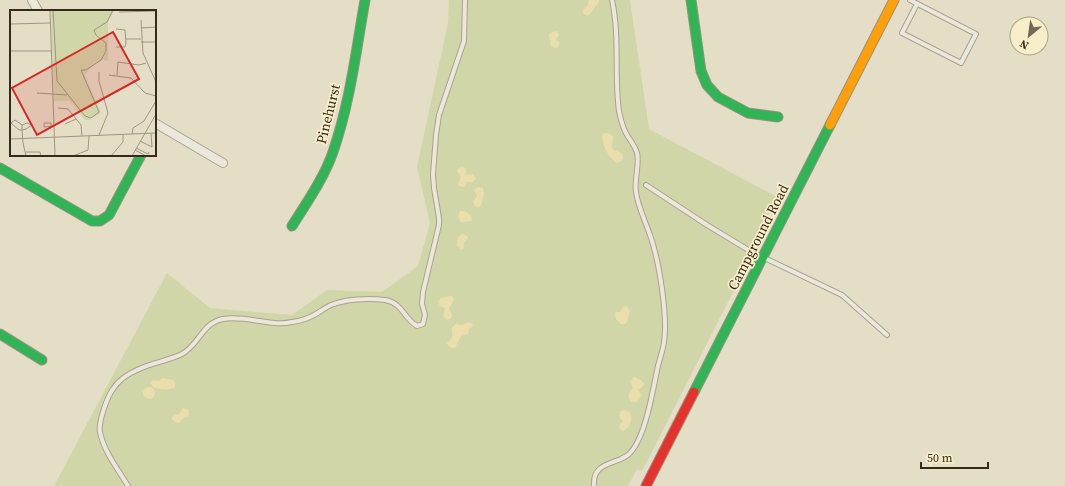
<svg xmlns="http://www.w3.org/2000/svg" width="1065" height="486" viewBox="0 0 1065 486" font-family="'Source Serif 4',serif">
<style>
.green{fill:#d1d6a8}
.sand{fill:#eadfac}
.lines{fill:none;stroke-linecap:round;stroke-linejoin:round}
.lane-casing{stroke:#a9a291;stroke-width:6}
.street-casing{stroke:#a9a291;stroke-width:10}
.fast-casing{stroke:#989181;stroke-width:11}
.slow-casing{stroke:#989181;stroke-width:11}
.jam-casing{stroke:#989181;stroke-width:11}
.lane{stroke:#ebe7da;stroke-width:4}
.street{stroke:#ebe7da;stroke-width:8}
.fast{stroke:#30b455;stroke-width:9}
.slow{stroke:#ff9f0a;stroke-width:9}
.jam{stroke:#e5322d;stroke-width:9}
.labels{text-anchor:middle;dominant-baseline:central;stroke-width:3.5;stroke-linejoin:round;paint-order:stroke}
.street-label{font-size:14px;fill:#362a1a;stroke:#f8efca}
.inset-road{fill:none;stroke:#9e9682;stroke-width:1}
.view{fill:#d62828;fill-opacity:0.15;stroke:#d62828;stroke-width:2}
.inset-edge{fill:none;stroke:#362a1a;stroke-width:2}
</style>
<rect width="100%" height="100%" fill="#e4dec7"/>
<path class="green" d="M449,0H630L649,129L777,197L748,252L752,255L642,471L637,469L628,486H54L167,273L210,308L292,315L327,290L382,292L418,266L430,223L417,167L448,23Z"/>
<path class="sand" d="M589,0H599V2L590,14L587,16L583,13V10L588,5Z
M556,31L559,35L556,40L560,43L558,47L554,48L551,46L549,36L550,33Z
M605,133L610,134L613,136L612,147L613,150L622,153L623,158L620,162L616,163L614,161C608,155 600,142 603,134Z
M462,167L466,169V175L473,174L476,178L473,182H467L464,187L459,186L458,183L461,177L457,171L459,168Z
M478,187L483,188L484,194L481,205L478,208L475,206L473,202L477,196L474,190Z
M460,211H465L471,216L472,219L471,221L462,222L460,221L458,216Z
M462,234L466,235L468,238L464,243V248L461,249L457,246L458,237Z
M450,296L453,297L454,300L449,308L452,315L451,318L447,320L443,316L445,308L440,306L438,302L441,298Z
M626,306L630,311C628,315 629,321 625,324H621L616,319L615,314L616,312H620L623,307Z
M468,322L471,323L473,325L471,328L469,329L468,334L461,336L455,348L449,347L447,343L452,338C454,332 448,329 456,324L462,325Z
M634,377L641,380L644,384L641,388L637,390L641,394L640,398L636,402H632L629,399V394L633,388L630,382Z
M162,378L173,380L175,383V387C169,391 158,390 152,386L151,383L153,380L159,381Z
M143 393a6 6 0 1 1 12 0a6 6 0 1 1-12 0Z
M183,408L188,409L189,412L188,417L183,418L179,423L175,422L172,419L173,416L179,414Z
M625,410L630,413C633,420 630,428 623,431L619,428L620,424L623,421L619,416L621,411Z"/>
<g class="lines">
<g class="lane-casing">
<path id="lane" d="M910,0L976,34L961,63L902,33L917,4
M646,185L707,225L750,251L842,295L887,335
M128,486C118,469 104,452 100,432C98,423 107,397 113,389C118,381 128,374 137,370C150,363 168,361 182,354C199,345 202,323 223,319C247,315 270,327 292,322C299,321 307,319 312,316C319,313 324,308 331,305C346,299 368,298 385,300C403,303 403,318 417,326L423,324L425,315L422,304L423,292L439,225V218L434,188L433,174L436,135L439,115L464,41L465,0
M594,486C592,461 617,465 629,454C646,438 653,388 658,366C660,358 663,350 664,342C668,316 659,260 650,235C645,220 638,207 636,192C634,180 640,162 637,153C635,146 630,140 627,135C622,127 621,120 619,111C614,74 620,37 612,0"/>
</g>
<g class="street-casing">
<path id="street" d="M32,0L38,11
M155,123L223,163"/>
</g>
<g class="fast-casing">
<path id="fast" d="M691,0L701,71L707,85L718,97L748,113L778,117
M0,168L92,221H100L109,215L141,155
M292,226C307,202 324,178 333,152C350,103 356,51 365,0
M0,334L42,360
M694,392L830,125"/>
</g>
<g class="slow-casing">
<path id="slow" d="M830,125L894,0"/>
</g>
<g class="jam-casing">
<path id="jam" d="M646,486L694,392"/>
</g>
<use href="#lane" class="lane"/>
<use href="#street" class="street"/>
<use href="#fast" class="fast"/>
<use href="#slow" class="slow"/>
<use href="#jam" class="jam"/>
</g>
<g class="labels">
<g class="street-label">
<text transform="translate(328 114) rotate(-76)">Pinehurst</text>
<text transform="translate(758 237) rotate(-63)">Campground Road</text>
</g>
</g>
<g transform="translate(10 10)">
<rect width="146" height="146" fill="#e4dec7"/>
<path d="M41,0H105L98,11V51L92,50L84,54L75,65L91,103L79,110H75L60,91H44Z" fill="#d1d6a8"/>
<path class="inset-road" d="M40,0L45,146M43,0L47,71L75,106L81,108L89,102L71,60H76L91,50L96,41V33L86,25L84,20L97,12L103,0M109,2L146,1M131,10L133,43L146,72M0,14L40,13M131,18L146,17M116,29H131M131,32H146M106,37H115L116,33L115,20L106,19M0,41H41M99,65L121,68L135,83L146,86M107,65L108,52L129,55L136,53M27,83L57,85M48,98L58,99L71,115L72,126M55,114L66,109M12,115L5,110L1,113L9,120H12L16,119L22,115L17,113L12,115V120L13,133L16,146M41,117V113H34V117L44,116M122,124L123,118L134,111L146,91M89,125L98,103L89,71V62M0,129L146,123M130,131L142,137L141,123M126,138L138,144L139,142M125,140L136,146M16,142H30L31,146M63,146L78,140L79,126M101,146L113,132V124M122,146L146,104"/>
<path class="view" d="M103,22L129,69L27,125L2,78Z"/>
<rect width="146" height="146" class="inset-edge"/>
</g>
<g transform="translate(1029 36) rotate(209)"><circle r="19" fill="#f8efca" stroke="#aaa084"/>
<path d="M0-3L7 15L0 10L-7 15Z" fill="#736957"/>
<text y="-6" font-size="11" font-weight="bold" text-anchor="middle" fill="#362a1a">N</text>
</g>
<path d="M921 462v6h67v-6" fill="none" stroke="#362a1a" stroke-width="2"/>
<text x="927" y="462" font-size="12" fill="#362a1a" stroke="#f8efca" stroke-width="3" paint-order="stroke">50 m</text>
</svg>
